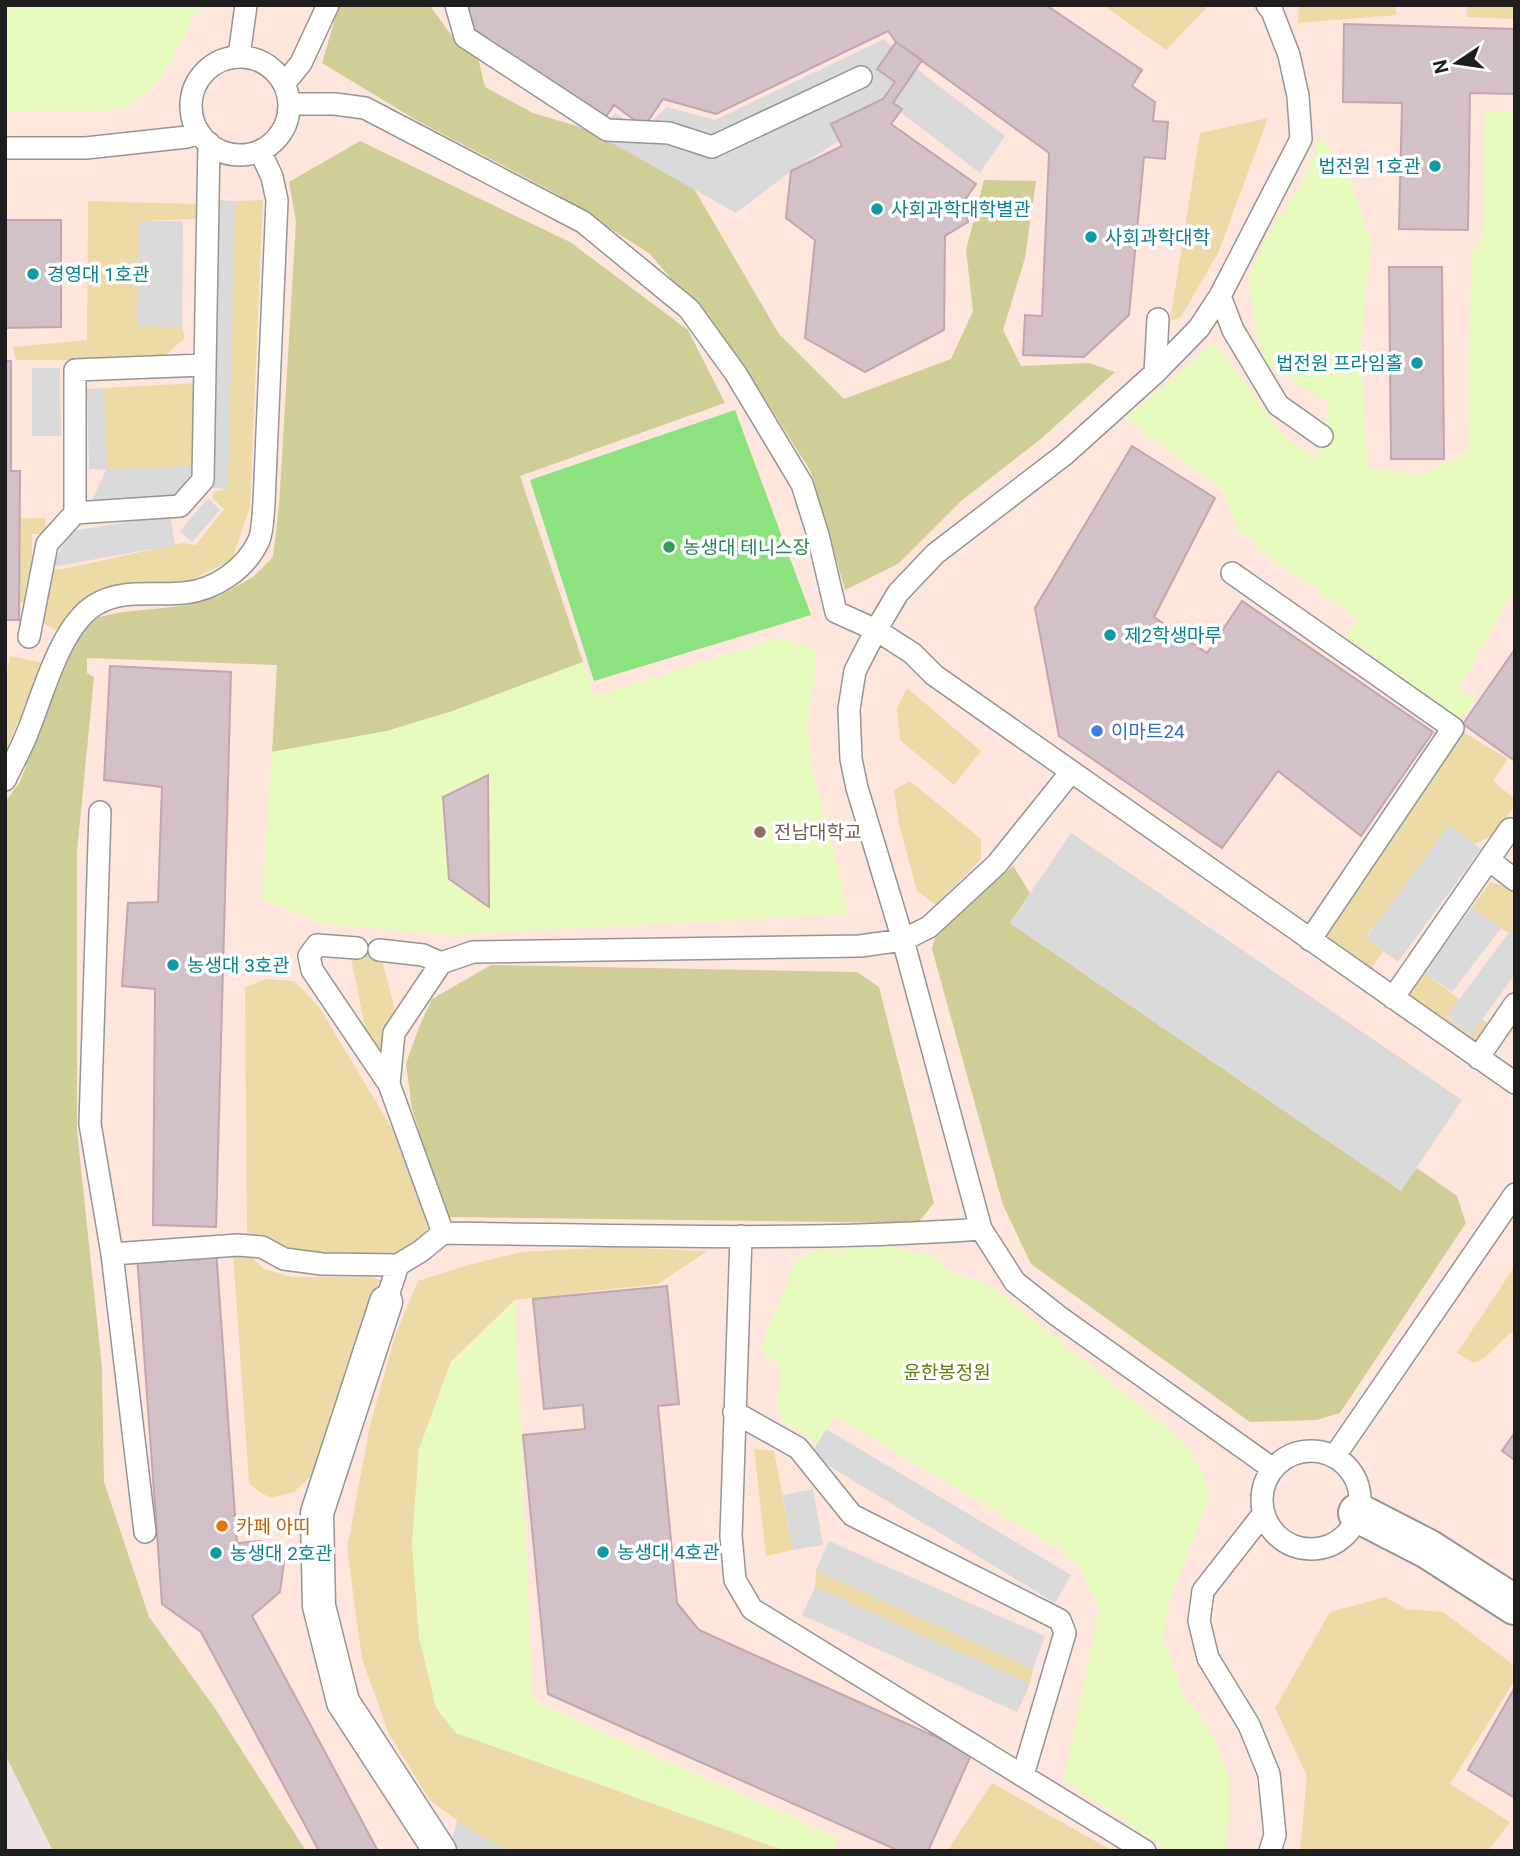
<svg xmlns="http://www.w3.org/2000/svg" width="1520" height="1856" viewBox="0 0 1520 1856" font-family="Roboto,'Noto Sans KR',sans-serif">
<style>
.education{fill:#ffe6dd}
.grass{fill:#ecdba7}
.forest{fill:#d0ce97}
.park{fill:#e7fbbf}
.pitch{fill:#8be27e}
.parking{fill:#dadada}
.building{fill:#d2c1c6;stroke:#c2a5ae;stroke-width:2}
.lines{fill:none;stroke-linecap:round;stroke-linejoin:round}
.service-casing{stroke:#959595;stroke-width:24}
.pedestrian-casing{stroke:#959595;stroke-width:35}
.minor-casing{stroke:#959595;stroke-width:42}
.service{stroke:#fff;stroke-width:21}
.pedestrian{stroke:#fff;stroke-width:32}
.minor{stroke:#fff;stroke-width:38}
.culture-dot{fill:#0f9aa8;stroke:#fff;stroke-width:2.5}
.leisure-dot{fill:#2e9e5b;stroke:#fff;stroke-width:2.5}
.shop-dot{fill:#3f7fe0;stroke:#fff;stroke-width:2.5}
.education-dot{fill:#8d6e63;stroke:#fff;stroke-width:2.5}
.food-dot{fill:#e8710a;stroke:#fff;stroke-width:2.5}
.labels{text-anchor:middle;dominant-baseline:central;stroke-width:7;stroke-linejoin:round;paint-order:stroke}
.culture-label{font-size:19px;fill:#0d838f;stroke:#fff;text-anchor:start}
.leisure-label{font-size:19px;fill:#27864d;stroke:#fff;text-anchor:start}
.shop-label{font-size:19px;fill:#366cbe;stroke:#fff;text-anchor:start}
.education-label{font-size:19px;fill:#785e54;stroke:#fff;text-anchor:start}
.park-label{font-size:19px;fill:#578107;stroke:#fff}
.food-label{font-size:19px;fill:#c56008;stroke:#fff;text-anchor:start}
</style>
<rect width="100%" height="100%" fill="#efe4e5"/>
<path class="education" d="M5,5H1515V1851H115L5,1659Z"/>
<path class="grass" d="M1103,5H1206V8L1166,50Z
M1299,5H1395L1397,15L1298,23Z
M1468,5H1515V19L1466,17Z
M1268,118L1219,251L1181,317L1170,321L1200,133Z
M263,200L250,507L232,560L187,582L132,586L60,632L44,624L41,604L49,570L63,569L182,543L196,545L224,509L212,498L214,492L228,488L235,201Z
M88,201L196,204L197,219L139,221L138,326L182,327L185,338L160,360H16L13,347L87,340Z
M198,383L196,466L107,469L104,388Z
M19,518H45L46,534H32L31,603H19Z
M10,656L43,663L5,752V684Z
M907,688L981,751L954,785L900,740L897,708Z
M1463,732L1508,759L1493,781L1515,799V804L1496,834L1474,844L1449,826L1366,937L1383,951L1370,971L1321,937Z
M910,781L981,839V859L936,905L917,891L899,825L894,790Z
M1490,882L1515,890V924L1508,933L1472,907Z
M350,953L381,956L397,1018L388,1048L380,1049L367,1037Z
M1424,972L1459,999L1447,1017L1471,1034L1482,1019L1494,1028L1476,1052L1399,998L1416,973Z
M267,979L294,981L319,1007L396,1135L431,1230L415,1246L393,1258L285,1252L247,1239L245,987Z
M616,1247L707,1251L658,1284L515,1300L451,1362L419,1449L412,1545L456,1733L786,1851H509L474,1832L430,1801L389,1734L362,1659L347,1549L370,1425L396,1333L418,1281L468,1265L521,1252Z
M233,1253H247L264,1269L292,1277H371L380,1280L360,1341L331,1412L325,1450L315,1472L294,1492L271,1498L259,1492L249,1483Z
M1515,1266V1334L1510,1333L1484,1358L1474,1363L1457,1353Z
M754,1449L774,1451L793,1550L766,1556Z
M816,1570L1033,1669L1030,1684L815,1587Z
M1385,1597L1406,1609L1443,1612L1515,1666V1680L1450,1784L1510,1822L1488,1851H1300L1307,1776L1275,1708L1330,1612Z
M992,1783L1113,1851H947Z"/>
<path class="forest" d="M339,5L431,7L459,46L478,58L485,87L533,113L577,126L630,149L693,187L779,334L844,399L951,359L973,311L966,250L984,180L1036,181L1025,258L1003,330L1021,366L1089,363L1115,372L1042,438L961,501L898,564L845,590L811,472L741,361L650,254L555,193L416,120L322,63Z
M360,141L570,242L688,330L725,403L520,476L583,662L453,711L387,731L272,752L277,665L87,658V673L94,677L77,852V1130L102,1368L104,1482L149,1617L214,1707L306,1851H53L5,1754V802L20,782L67,658L84,629L99,617L122,612L182,606L219,596L253,577L273,557L279,506L296,221L289,182Z
M1013,866L1030,893L1010,923L1400,1190L1417,1168L1457,1196L1466,1223L1340,1413L1316,1420L1250,1422L1031,1264L1003,1205L932,949L937,930Z
M491,965L857,972L879,987L934,1203L918,1223L446,1217L412,1109L406,1064L419,1027L432,999Z"/>
<path class="park" d="M5,5H200C182,38 165,81 134,103C113,117 33,111 5,111Z
M1485,112H1515V588L1459,688L1477,701L1460,720L1345,635L1358,619L1276,562L1236,528L1224,491L1124,418L1215,343L1285,437L1318,460L1329,404L1266,364L1256,331L1248,277L1280,214L1300,188L1320,138L1347,169L1371,244L1361,348L1368,467L1421,476L1469,451L1471,252L1483,237Z
M779,638L815,649L817,672L810,697L807,729L812,768L849,914L448,935L327,924L262,899L272,752L387,731L453,711L583,662L595,696Z
M886,1245L933,1256L947,1270L970,1279L989,1284L1167,1428L1196,1457L1209,1488L1206,1507L1170,1599L1163,1636L1183,1695L1213,1735L1229,1778V1816L1225,1851H1169L1064,1780L1099,1611L1082,1571L1066,1553L835,1416L819,1442L783,1423L777,1405L781,1380L778,1363L762,1351L766,1334L796,1259L821,1250Z
M515,1300L533,1701L838,1838L834,1851H786L456,1733L436,1708L419,1637L412,1545L419,1449L451,1362Z"/>
<path class="pitch" d="M735,410L811,615L594,681L530,480Z"/>
<path class="parking" d="M884,39L927,77L1005,136L980,173L883,99L832,124L839,141L791,171L736,213L598,135L615,113L641,131L667,107L715,120Z
M216,200L235,201L228,489L210,488Z
M139,221H183L182,327L138,326Z
M32,368H60L61,436H32Z
M104,388L107,469L196,466L176,496L92,500L106,470L89,469L87,389Z
M208,498L220,510L192,542L180,531Z
M170,515L175,545L57,566L52,565L72,531Z
M1449,825L1481,849L1398,962L1366,938Z
M1071,833L1462,1100L1401,1191L1010,923Z
M1472,907L1501,928L1452,992L1424,972Z
M1515,924V974L1471,1035L1447,1016Z
M826,1429L1071,1575L1055,1603L811,1455Z
M813,1489L823,1545L793,1550L783,1495Z
M829,1541L1045,1636L1033,1669L816,1570Z
M815,1587L1030,1684L1017,1712L802,1615Z
M457,1820L474,1832L509,1851H464L451,1845Z"/>
<path class="building" d="M467,5H1046L1142,70L1132,86L1155,102L1153,121L1168,122L1165,159L1144,157L1129,315L1084,357L1023,355L1025,315L1042,316L1049,153L896,42L888,31L716,114L663,99L644,127L614,105L603,121L462,21Z
M1344,24L1515,29V94L1470,93L1468,230L1399,229L1402,103L1343,102Z
M896,42L922,60L893,103L902,109L891,124L976,184L965,200L968,222L945,236L944,330L865,372L805,338L815,240L786,218L791,171L842,146L831,124L883,99L895,82L877,69Z
M5,220H61V327L5,328Z
M1389,267H1442L1444,459H1391Z
M5,361H11V471H20L19,620H5Z
M1132,446L1215,498L1154,617L1207,653L1242,601L1433,732L1361,836L1278,771L1222,848L1059,736L1035,608Z
M1515,649V761L1463,724Z
M110,666L231,672L216,1227L153,1225L155,989L122,986L128,903L158,902L162,787L104,780Z
M488,775L489,907L449,879L443,797Z
M216,1249L237,1543L261,1541L284,1562L280,1592L252,1616L378,1851H319L201,1632L162,1604L137,1255Z
M667,1286L679,1404L658,1406L677,1603L699,1630L972,1753L928,1851H899L548,1694L523,1435L585,1429L583,1405L544,1409L533,1299Z
M1515,1432V1460L1502,1451Z
M1515,1687V1798L1468,1770Z"/>
<g class="lines">
<g class="service-casing">
<path id="service" d="M456,5L465,37L607,130L669,133L712,147L861,77
M1267,5L1272,11L1289,55L1298,96L1301,139L1220,296L1199,328L1155,373L1064,455L935,554L898,593L876,630L912,653L934,675L1515,1083
M239,56L246,5
M191 106a49 49 0 1 1 98 0a49 49 0 1 1-98 0Z
M284,84L301,63L328,5
M289,104H335L365,108L583,222L689,309L736,374L802,484L818,535L836,612L876,630L855,671L849,709L851,759L857,788L903,940L981,1229L1015,1282L1058,1316L1273,1469
M5,148H86L187,137L199,132
M1220,296L1233,330L1278,405L1322,436
M204,365L75,370V513L180,506L203,480L209,143
M1155,373L1158,319
M1232,573L1453,728L1310,940
M29,637L47,544L75,513
M5,780C12,765 20,751 26,736C42,699 59,627 95,605C122,588 154,596 184,593C215,590 246,569 259,540C263,530 263,514 264,503L277,200L272,177L260,151
M100,812L90,1124L112,1254
M1489,860L1515,880
M357,948L317,945L309,956L312,970L389,1084
M379,950L423,955L441,963
M1393,998L1510,829
M1478,1058L1515,1004
M981,1229C802,1242 622,1235 443,1233L389,1084L394,1033L441,963L473,952L860,946L903,940L929,927L997,864L1071,772
M741,1236L731,1536L735,1580L752,1609L1145,1851
M386,1302L398,1265L421,1251L443,1233
M734,1412L798,1448L852,1515L1060,1620L1065,1633L1023,1775
M1262 1500a49 49 0 1 1 98 0a49 49 0 1 1-98 0Z
M1334,1457L1515,1194
M1264,1513L1203,1591L1199,1621L1208,1658L1249,1725L1269,1774L1275,1835L1270,1851
M145,1532L112,1254L238,1245L262,1247L284,1259L322,1264L398,1265"/>
</g>
<g class="pedestrian-casing">
<path id="pedestrian" d="M386,1302L317,1513L319,1606L343,1702L440,1851"/>
</g>
<g class="minor-casing">
<path id="minor" d="M1358,1513L1428,1549L1515,1605"/>
</g>
<use href="#service" class="service"/>
<use href="#pedestrian" class="pedestrian"/>
<use href="#minor" class="minor"/>
</g>
<g class="culture-dot">
<circle cx="1435" cy="166" r="7"/>
<circle cx="877" cy="209" r="7"/>
<circle cx="1091" cy="237" r="7"/>
<circle cx="33" cy="274" r="7"/>
<circle cx="1417" cy="363" r="7"/>
<circle cx="1110" cy="635" r="7"/>
<circle cx="173" cy="965" r="7"/>
<circle cx="603" cy="1552" r="7"/>
<circle cx="216" cy="1553" r="7"/>
</g>
<circle class="leisure-dot" cx="669" cy="547" r="7"/>
<circle class="shop-dot" cx="1097" cy="731" r="7"/>
<circle class="education-dot" cx="760" cy="832" r="7"/>
<circle class="food-dot" cx="222" cy="1526" r="7"/>
<g class="labels">
<g class="culture-label">
<text x="1421" y="166" text-anchor="end">법전원 1호관</text>
<text x="891" y="209">사회과학대학별관</text>
<text x="1105" y="237">사회과학대학</text>
<text x="47" y="274">경영대 1호관</text>
<text x="1403" y="363" text-anchor="end">법전원 프라임홀</text>
<text x="1124" y="635">제2학생마루</text>
<text x="187" y="965">농생대 3호관</text>
<text x="617" y="1552">농생대 4호관</text>
<text x="230" y="1553">농생대 2호관</text>
</g>
<g class="leisure-label">
<text x="683" y="547">농생대 테니스장</text>
</g>
<g class="shop-label">
<text x="1111" y="731">이마트24</text>
</g>
<g class="education-label">
<text x="774" y="832">전남대학교</text>
</g>
<g class="park-label">
<text x="947" y="1372">윤한봉정원</text>
</g>
<g class="food-label">
<text x="236" y="1526">카페 아띠</text>
</g>
</g>
<rect width="1520" height="1856" fill="none" stroke="#1e1e1e" stroke-width="14"/>
<g transform="translate(1457 63) rotate(257)" stroke="#ffffff" stroke-width="5" paint-order="stroke">
<path d="M0-5L12 26L0 18L-12 26Z" fill="#1e1e1e"/>
<text y="-10" font-size="19" font-weight="bold" text-anchor="middle" fill="#1e1e1e">N</text>
</g>
</svg>
